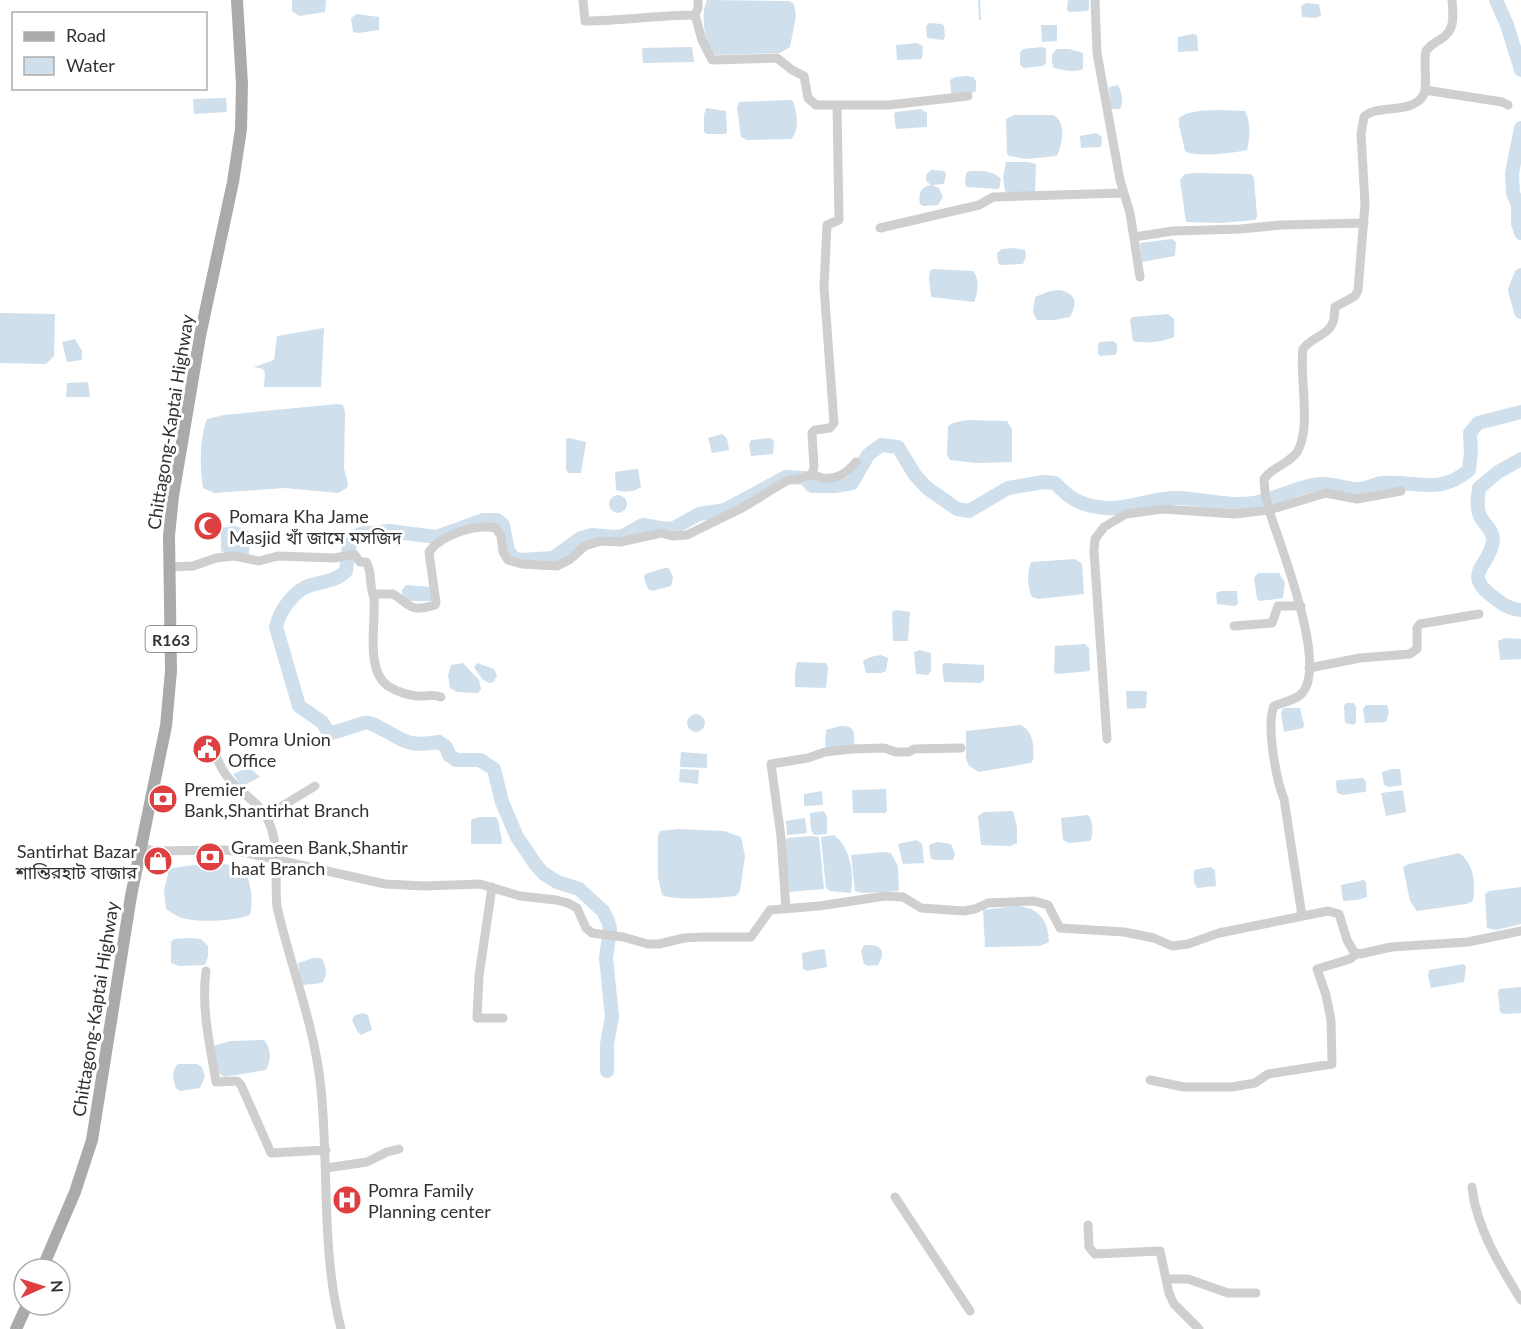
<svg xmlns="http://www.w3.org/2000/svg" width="1521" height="1329" viewBox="0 0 1521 1329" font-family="Lato,'Noto Sans Bengali',sans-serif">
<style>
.water{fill:#cfdfec}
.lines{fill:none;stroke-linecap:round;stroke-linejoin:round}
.stream{stroke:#cfdfec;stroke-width:2}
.river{stroke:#cfdfec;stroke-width:14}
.minor{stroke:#cfcfcf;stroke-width:9}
.major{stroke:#aaa;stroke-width:12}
.labels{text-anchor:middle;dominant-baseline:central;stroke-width:6;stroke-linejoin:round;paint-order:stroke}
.shield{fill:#fff;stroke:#707070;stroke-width:1.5}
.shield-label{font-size:16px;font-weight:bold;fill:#323232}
.street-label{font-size:18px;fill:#323232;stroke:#fff}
.poi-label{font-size:18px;fill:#323232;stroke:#fff;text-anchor:start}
</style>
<rect width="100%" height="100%" fill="#fff"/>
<path class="water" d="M292,0H326L325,12L299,16L292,11Z
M707,0L789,1L794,4L796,16L790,47L780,53L716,55L711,53C705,38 700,15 707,0Z
M1068,0H1089V9L1087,11L1070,12L1067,10Z
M1306,3L1319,4L1321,16L1315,18L1302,17L1301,6Z
M357,14L379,17V30L358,33L353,32L351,18Z
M929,23L942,24L944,26L945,37L943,40L927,38L926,26Z
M1041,25H1057V41L1042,42Z
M1193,34L1197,35L1198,51L1178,52V37Z
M917,43L923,46L922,59L897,60L896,45Z
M692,47L694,62H693L643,63L642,48Z
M1042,47L1046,49V63L1043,66L1024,68L1020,65V52L1023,49Z
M1057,49H1069L1083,53V69C1074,73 1063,70 1054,68C1051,62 1050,53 1057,49Z
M967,76L973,77L976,81V91L970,94H953L951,92L950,80L955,77Z
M1118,85C1122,92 1124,102 1120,109H1112L1110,104L1109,87Z
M226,98L227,112L194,114L193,99Z
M790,100L793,101C797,113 800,130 791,139L747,140L741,137L737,108L739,102Z
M706,108L726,111L727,131L726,134H707L704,132V115Z
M921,109L927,113V127L896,129L894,114L896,112Z
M1216,110L1245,111C1251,122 1250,138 1247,150C1234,153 1195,158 1185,151L1179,125V118C1189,110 1203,111 1216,110Z
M1014,115H1053C1067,121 1062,145 1057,156L1026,159L1009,156L1007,154L1006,119Z
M1096,133L1102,137L1101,147L1081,148L1080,136Z
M1006,162H1028L1036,164L1035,193L1009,194L1005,191L1003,178Z
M931,170L944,171L946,174L944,184L932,185L939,188L943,197L938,205L923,206L920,204C918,193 921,187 931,185L926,181V175Z
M970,171C981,171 993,170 1001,179L999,189L967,187L965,184L966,173Z
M1198,173L1251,174L1254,178L1257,217L1255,220L1221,223L1186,222L1180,180L1185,174Z
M1172,239L1176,242L1175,256L1142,262L1140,243Z
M1013,248L1025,250L1026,256L1023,264L1001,265L998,263L997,253L1002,249Z
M933,269L973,271C980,279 978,293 974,302L931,297L929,277L930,271Z
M1060,290C1076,294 1078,302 1070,317L1055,320H1037L1033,312L1035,297L1050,291Z
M0,313L55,314L54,356L46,364L0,363Z
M1168,314L1174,319V337C1163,342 1145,344 1133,341L1130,321L1132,317Z
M324,328L321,387H264L265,374L263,369L254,367L274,360L277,336Z
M75,339L82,351V360L67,362L62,342Z
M1113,341L1117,344V352L1115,355L1100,356L1098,353V345L1100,342Z
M88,382L90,397H66L67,383Z
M337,404L343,405L345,413L344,469L348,483L347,488L338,493L285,488L214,493L203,488C200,467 199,440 207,419L224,415Z
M967,420L1007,421L1012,429V462L977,463L950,460L947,455L948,426L953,423Z
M722,434L727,438L729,450L712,453L708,438Z
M569,438L586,442L581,473H569L566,470V439Z
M770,438L774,440L773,454L751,456L749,445L751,440Z
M635,469H638L641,487C635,492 623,493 616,490L615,472Z
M609 504a9 9 0 1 1 18 0a9 9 0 1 1-18 0Z
M235,526L248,530L250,536L249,554L226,553L221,551V528Z
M1075,559L1082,564L1084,594L1038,599L1032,597C1027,587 1027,573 1031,562Z
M665,568H669L673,577L671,586L652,591L648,589L644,578L645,574Z
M1258,573H1279L1285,583L1283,598L1260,601L1257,599L1254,578Z
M406,585L432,587L433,601H406L402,597V590Z
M1221,591H1237L1238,604L1235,606L1217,604L1216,593Z
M896,610L910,612L908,641H893L892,612Z
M1505,638L1521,639V659L1500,660L1498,641Z
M1085,644L1089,648L1090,671L1057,674L1054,672L1055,646Z
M920,650L931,653V671L928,675L916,674L914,652Z
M881,655L888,658L886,671L881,673H866L863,661L870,657Z
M797,662L826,663L828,667L826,688L795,687V671Z
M463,663L479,680L481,689L478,693L457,692L450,688L448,675L451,665Z
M477,663L494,669L497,675L494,682L489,683L482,679L474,667Z
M945,663L984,665V680L981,683L944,682L942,665Z
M1126,691H1145L1147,692L1146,708L1127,709Z
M1346,703H1353L1356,706V722L1354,725L1345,723L1344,706Z
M1366,705H1387L1389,712L1386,722L1365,723L1363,709Z
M1283,708H1300L1304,725L1303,728L1284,732L1281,713Z
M687 723a9 9 0 1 1 18 0a9 9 0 1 1-18 0Z
M1021,725C1034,732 1034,747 1033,760L1031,763L979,772L969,766L966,759V731Z
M840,726C855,725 855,732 854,745L827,748L825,745L826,730Z
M681,752L707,754V768L680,767Z
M249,767L260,777L242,786L233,774Z
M680,769L699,770L698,784L679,782Z
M1392,769H1400L1402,785L1389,787L1384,785L1382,772Z
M1363,778L1366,782V791L1364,792L1343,795L1337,793L1336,782L1338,780Z
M886,789L887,811L885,813H853L852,790Z
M1403,790L1406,812L1386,816L1381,793Z
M822,791L823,805L804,806V794Z
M824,811L827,817V834L814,835L811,830L810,813Z
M1013,811L1017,827V843L1010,846L981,845L978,816L984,812Z
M1088,815C1093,820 1094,835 1090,841L1069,843L1063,840L1061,818Z
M480,817H496L498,820L502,841L501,844H471V822L472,819Z
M805,818L807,833L787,835L786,821Z
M678,829L724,831L741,837L745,856L740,891L736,896C721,898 674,901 662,895L658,877V836L660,831Z
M834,835C851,848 854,873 851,893L830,891L826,888L821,837Z
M812,836L819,837L824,889L788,892L785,844L787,838Z
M917,840L922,844L924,863L903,864L898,844Z
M937,842L951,844L955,854L953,860H938L931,859L929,845Z
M884,852L891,853L898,866L899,891L862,893L855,891L851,855Z
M1459,853C1474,863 1476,885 1473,901L1466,904L1417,911L1410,901L1403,867L1409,864Z
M194,865C217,867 245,855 250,886C252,895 252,906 250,915C234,921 199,923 183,918C177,917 171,912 166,909L164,890L169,870L173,868Z
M1210,867L1215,870L1216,886L1197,888L1194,882V870Z
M1364,880L1366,883L1367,897L1357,900L1343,901L1341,885Z
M1521,887V924L1496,930L1487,928L1485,894L1489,891Z
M1015,906C1038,907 1048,919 1049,942L1040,946L985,947L983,910Z
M189,938L201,939L208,946V957L205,965L179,966L171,963V942L174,939Z
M864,945C879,945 888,948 878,965L868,966L864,964L861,951Z
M822,949L825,950L827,967L807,971L803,969L802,953Z
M313,958H321C327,965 328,976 322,983L303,985L301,984L298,963Z
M1464,964L1466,967L1464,982L1431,988L1428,976L1429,970Z
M1521,987V1013L1504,1014L1500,1012L1498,993L1499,989Z
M363,1013L368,1015L372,1030L361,1035L357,1031L352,1020L355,1015Z
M264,1040C272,1049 271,1061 266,1070L224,1077L217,1072L214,1046L216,1045L230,1041Z
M178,1064H197L202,1067L205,1076L200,1088L180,1091L176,1088C173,1080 171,1070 178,1064Z"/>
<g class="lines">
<path class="stream" d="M979,0L980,19"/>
<path class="river" d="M1496,0L1507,25L1521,70
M1521,128L1512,173L1513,193L1518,205V223L1521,233
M1521,275L1515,290L1521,312
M1521,459L1498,472L1479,488C1478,497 1476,508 1480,516C1484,525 1493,529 1493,540C1491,566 1461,573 1492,596C1502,604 1509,609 1521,610
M607,1071V1044L612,1017L606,958L610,929L608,921L603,911L579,889L557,882L543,873L536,865L517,837L502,802L494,769L480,760H456L449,755L446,747L439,742C413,746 408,744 386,731C381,729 375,724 369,723C364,721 340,732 329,733L322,722L299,706L276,627C280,610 294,590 311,585C325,581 336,581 346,571L349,546L360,534L389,531L436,537L483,520H497L503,525L508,551L514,558L521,560L553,558L581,538L592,535L615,537L623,536L643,525L666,529L674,528L699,514L725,510L786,477L805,478L812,486H835L852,483L868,455L881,445L898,447L915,475L927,488L957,509L969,511L1008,488L1044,482L1055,483C1071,500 1082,506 1106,508C1130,510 1153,497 1178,498C1204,499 1228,507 1254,503C1277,499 1297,486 1320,484C1334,483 1347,490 1360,489C1368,488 1375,484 1382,483C1417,480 1438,496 1469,470L1471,452L1470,433L1478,423L1521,412"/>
<path class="minor" d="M583,0L585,21C622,21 658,15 695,15L702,40L712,60L777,58L792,70L804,76L808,98L816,105H889L968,96
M1095,0L1097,53L1120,180L1130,213L1140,277
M695,15L698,8V0
M1425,90L1502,102L1508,105
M880,228L979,205L993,197L1123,193
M1134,237L1173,231L1240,229L1281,225L1364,223
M812,474L814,467L812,433L815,430L830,428L834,423L824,287L827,225L839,220L837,106
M170,567L193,566L216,558L234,556L259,561L278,556L335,558L354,554L360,562H366C371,570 370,575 371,584C371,589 373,593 374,598C376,622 365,671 388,686C397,692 413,697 423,696C431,696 433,694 441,697
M373,594H393C411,605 409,613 435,605L436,603L429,552C442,534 476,524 496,528L501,536L503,552L508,560L522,564L557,566L569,560L585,546L601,541L620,542L661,533L672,536L687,535L742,508L788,480C797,480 808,475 813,475C816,475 819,477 822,478C837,480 847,473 856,462
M1234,626L1272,623L1278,606H1301
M1309,668L1360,658L1410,654L1417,649V628L1420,624L1479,614
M1107,739L1094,551L1095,539L1104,527L1126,514L1163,509L1235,514L1269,510L1326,493L1357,499L1401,491
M210,743C216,756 220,769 230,780C242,794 260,803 268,820C281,848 274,878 277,907C291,968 315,1026 321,1089C329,1168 321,1251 341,1329
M267,818L279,808L315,786
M141,847L153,851L225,850L247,853L385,884L424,886L480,884L520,896L556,900L568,903L577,908L586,928L592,933L623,937L648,944H659L684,938L703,937H751L770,910L819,906L885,896L903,897L921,908L964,911L975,909L988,903L1034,901L1048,905L1060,928L1124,932L1154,938L1172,946L1188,944L1219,933L1328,911L1339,914L1347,940L1354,952L1360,954L1391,947L1468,942L1521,931
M492,887L479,976L477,1018H503
M786,909L781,837L771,764L808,758L825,752L851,749L884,748L896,752H909L914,749L961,748
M1302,916L1284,799C1276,779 1266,725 1274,706C1283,702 1297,700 1303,692C1327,662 1280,545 1269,510L1265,493L1264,479C1272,467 1289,464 1297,452C1312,429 1299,376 1303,349C1310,338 1329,335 1333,322C1335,318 1334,312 1335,307L1355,296L1358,290L1365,204L1361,134L1364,117C1376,103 1413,116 1424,94C1428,84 1423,63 1426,51C1430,45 1434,43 1441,39C1456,30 1453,15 1452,0
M206,971C201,1008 210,1045 216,1082L237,1081L241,1085L271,1153L326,1150
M1150,1080L1184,1087H1232L1255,1083L1268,1074L1332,1064L1331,1020L1326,995L1317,969L1350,959L1357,953
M326,1168L367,1162L387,1152L399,1149
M1472,1187C1476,1227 1500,1266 1521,1300
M895,1197L970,1311
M1088,1225L1089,1247L1095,1254L1160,1251L1169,1293L1174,1304L1199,1329
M1166,1279H1188L1228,1293H1256"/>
<path class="major" d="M42,1269L75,1192L92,1140L131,896L166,726L171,671L169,536L173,496L200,336L233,182L241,129L242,84L237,0
M16,1329L27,1305"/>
</g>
<defs>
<g id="mosque-disc" transform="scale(1.5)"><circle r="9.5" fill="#de4042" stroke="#fff"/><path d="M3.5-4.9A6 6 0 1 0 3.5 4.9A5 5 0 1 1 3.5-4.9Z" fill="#fff"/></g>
<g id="civic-disc" transform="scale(1.5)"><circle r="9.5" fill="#de4042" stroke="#fff"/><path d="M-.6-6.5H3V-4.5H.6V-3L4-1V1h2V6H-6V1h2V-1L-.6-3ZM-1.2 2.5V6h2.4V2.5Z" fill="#fff"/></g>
<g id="bank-disc" transform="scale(1.5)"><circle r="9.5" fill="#de4042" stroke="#fff"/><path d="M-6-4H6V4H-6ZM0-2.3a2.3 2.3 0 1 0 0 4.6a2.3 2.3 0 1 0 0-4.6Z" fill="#fff"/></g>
<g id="shop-disc" transform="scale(1.5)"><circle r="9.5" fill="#de4042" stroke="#fff"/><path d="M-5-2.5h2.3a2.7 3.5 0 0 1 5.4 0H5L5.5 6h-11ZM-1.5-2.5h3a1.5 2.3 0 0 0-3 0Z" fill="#fff"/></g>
<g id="hospital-disc" transform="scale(1.5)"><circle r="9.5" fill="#de4042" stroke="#fff"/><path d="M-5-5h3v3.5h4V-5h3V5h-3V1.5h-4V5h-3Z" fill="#fff"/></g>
</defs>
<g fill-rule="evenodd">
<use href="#mosque-disc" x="208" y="526"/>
<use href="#civic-disc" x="207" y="749"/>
<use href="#bank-disc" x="163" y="799"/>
<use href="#bank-disc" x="210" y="857"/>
<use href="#shop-disc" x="158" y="861"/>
<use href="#hospital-disc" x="347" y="1200"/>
</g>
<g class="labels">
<rect class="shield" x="145.5" y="626" width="51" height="26" rx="4.5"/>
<g class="shield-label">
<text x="171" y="639">R163</text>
</g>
<g class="street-label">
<text transform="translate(170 422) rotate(-81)">Chittagong-Kaptai Highway</text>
<text transform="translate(95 1009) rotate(-81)">Chittagong-Kaptai Highway</text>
</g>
<g class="poi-label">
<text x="229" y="516">Pomara Kha Jame<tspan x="229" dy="21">Masjid খাঁ জামে মসজিদ</tspan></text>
<text x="228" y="739">Pomra Union<tspan x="228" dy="21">Office</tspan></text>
<text x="184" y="789">Premier<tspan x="184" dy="21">Bank,Shantirhat Branch</tspan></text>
<text x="231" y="847">Grameen Bank,Shantir<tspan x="231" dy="21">haat Branch</tspan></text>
<text x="137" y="851" text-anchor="end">Santirhat Bazar<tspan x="137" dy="21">শান্তিরহাট বাজার</tspan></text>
<text x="368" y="1190">Pomra Family<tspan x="368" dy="21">Planning center</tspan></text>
</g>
</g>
<rect x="12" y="12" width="195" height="78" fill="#ffffff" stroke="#adadad" stroke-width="1.5"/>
<rect x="24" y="32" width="30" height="9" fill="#aaaaaa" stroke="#adadad" stroke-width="1.5"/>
<text x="66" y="42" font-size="18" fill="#323232">Road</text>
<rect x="24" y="57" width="30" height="18" fill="#cfdfec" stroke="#adadad" stroke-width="1.5"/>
<text x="66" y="72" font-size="18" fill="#323232">Water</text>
<g transform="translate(42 1287) rotate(87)"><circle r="28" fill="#ffffff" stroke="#adadad" stroke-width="1.5"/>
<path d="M0-4.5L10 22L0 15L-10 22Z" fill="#de4042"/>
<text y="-9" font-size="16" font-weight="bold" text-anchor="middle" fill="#323232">N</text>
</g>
</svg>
